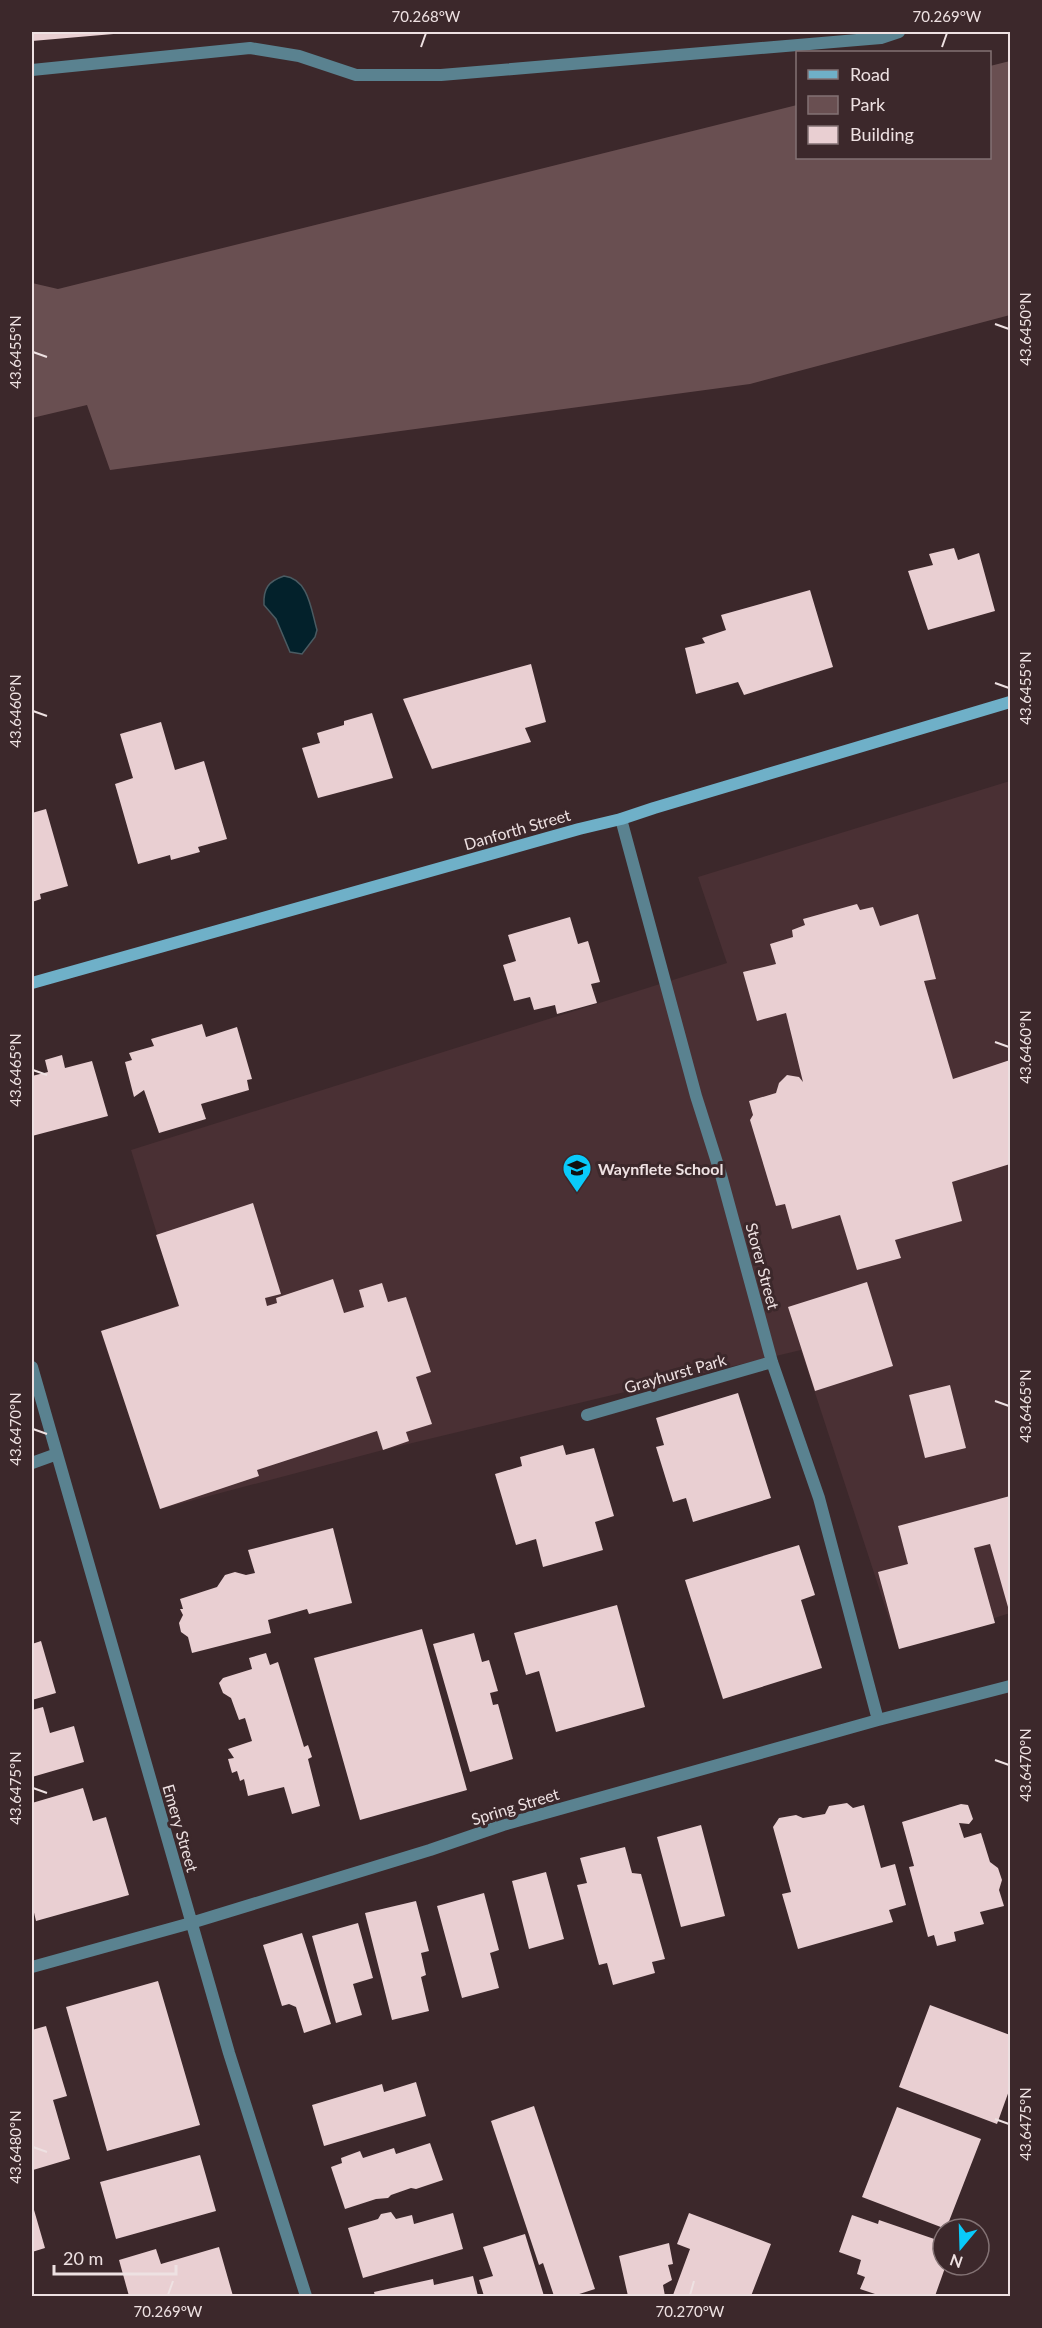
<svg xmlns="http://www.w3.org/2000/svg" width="1042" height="2328" viewBox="0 0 1042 2328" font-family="Lato,sans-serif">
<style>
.built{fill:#4a3034}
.green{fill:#694f51}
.water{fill:#03212b;stroke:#4a5b62;stroke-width:1.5}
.building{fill:#e9cfd2}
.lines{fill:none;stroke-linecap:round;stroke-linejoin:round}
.lane{stroke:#5a8290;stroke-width:12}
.street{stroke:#5a8290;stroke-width:12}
.secondary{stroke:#6fb0c8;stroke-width:12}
.ticks{fill:none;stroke:#eee1e2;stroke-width:2}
.labels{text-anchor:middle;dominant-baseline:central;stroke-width:6;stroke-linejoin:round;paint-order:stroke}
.street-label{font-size:16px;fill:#eee1e2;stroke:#3c282b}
.poi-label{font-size:16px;font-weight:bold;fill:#eee1e2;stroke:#3c282b;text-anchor:start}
.neatline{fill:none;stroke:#eee1e2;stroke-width:2}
.ticks-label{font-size:15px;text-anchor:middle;fill:#eee1e2}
</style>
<rect width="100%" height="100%" fill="#3c282b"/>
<path class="built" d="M1010,781V1613L899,1649L801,1350L383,1450L160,1509L101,1332L179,1305L131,1150L727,963L698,877Z"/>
<path class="green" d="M1010,61V315L750,384L110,470L87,405L32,418V283L58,289L797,105L798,158H990V66Z"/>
<path class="water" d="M284,576C309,579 311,610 317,630L315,637L302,654L290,652L276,619L264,605C263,588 269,581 284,576Z"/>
<path class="building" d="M32,32H125V33L32,41Z
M954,548L958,560L979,553L995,611L928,630L908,571L933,565L929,554Z
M810,590L833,667L744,695L738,682L696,694L685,648L705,643L702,638L726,630L721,615Z
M531,664L546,722L525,728L531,742L432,769L403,699Z
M372,713L393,778L318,798L302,748L320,743L317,733L344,725V721Z
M161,722L175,770L204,761L227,839L198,847L200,852L171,860L170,855L138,864L115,784L133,778L120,734Z
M46,809L68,886L40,894L41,899L32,902V813Z
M857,904L860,910L873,907L880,926L918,914L936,979L924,981L953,1079L1010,1060V1164L952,1182L962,1221L895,1240L901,1258L857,1270L840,1215L792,1229L785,1204L776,1206L750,1120L753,1115L749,1101L776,1093L779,1083L787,1075L799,1077L803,1082L786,1013L757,1021L743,972L776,964L770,944L793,937L792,930L805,925L803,919Z
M570,917L578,944L588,941L600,982L591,984L597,1003L557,1014L555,1005L534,1010L530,997L514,1001L503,965L516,961L508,935Z
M202,1024L206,1037L237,1027L252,1079L247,1080L249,1090L201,1104L206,1119L159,1133L144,1090L134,1097L125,1062L132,1060L129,1053L154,1046L151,1039Z
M62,1055L65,1068L92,1061L108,1116L32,1136V1076L48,1072L45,1060Z
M253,1203L281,1294L265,1298L267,1306L277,1303L276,1298L333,1279L344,1313L364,1307L359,1290L382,1283L388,1302L406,1297L431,1372L416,1377L432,1424L406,1432L409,1441L383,1450L377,1431L257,1470L259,1476L160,1509L101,1331L179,1306L156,1235Z
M867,1282L893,1366L815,1391L788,1307Z
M950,1385L966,1448L925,1458L909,1395Z
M738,1393L771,1498L693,1522L686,1498L673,1502L656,1447L664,1445L656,1418Z
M563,1445L566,1455L594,1448L614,1516L595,1522L603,1550L543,1567L536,1539L516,1545L495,1474L522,1466L520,1457Z
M1010,1496V1614L990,1544L974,1548L995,1623L899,1649L878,1572L908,1564L898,1526Z
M333,1528L352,1603L309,1614L307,1609L268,1620L271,1633L192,1653L188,1637L181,1632L179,1623L183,1615L180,1609H183L180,1599L217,1587L225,1575L235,1572L246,1575L255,1573L248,1550Z
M799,1545L815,1595L801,1600L822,1668L723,1699L685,1580Z
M617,1605L645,1707L556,1732L539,1671L526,1675L514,1633Z
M422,1629L467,1790L360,1820L314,1658Z
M474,1633L482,1662L489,1660L498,1691L490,1693L493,1705L498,1704L513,1759L470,1772L433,1644Z
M41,1641L56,1693L32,1700V1644Z
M266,1653L270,1665L278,1662L304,1747L308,1745L312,1757L308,1759L320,1806L292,1814L284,1787L248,1796L244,1779L240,1781L237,1771L232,1773L228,1759L234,1758L228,1749L252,1741L245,1718L239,1720L231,1698L223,1693L219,1683L223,1678L252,1669L249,1658Z
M43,1707L50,1733L74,1726L84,1762L32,1777V1710Z
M83,1788L93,1821L106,1817L129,1895L36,1921L32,1904V1803Z
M847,1803L853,1808L864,1805L881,1868L895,1864L906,1905L889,1910L893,1922L798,1949L782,1894L791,1892L773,1827L779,1818L796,1815L803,1818L825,1814L829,1806Z
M961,1804L968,1805L973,1819L969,1824L959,1823L964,1838L981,1833L990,1862L998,1868L1002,1880L999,1890L1004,1906L980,1912L984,1924L954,1932L956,1941L937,1946L934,1935L928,1937L909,1867L914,1866L902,1822Z
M701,1825L725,1916L681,1927L657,1837Z
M625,1847L632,1873L641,1874L665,1959L652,1962L655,1973L613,1985L607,1963L599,1965L577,1885L587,1883L580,1858Z
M546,1872L564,1939L529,1949L512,1881Z
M484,1893L499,1950L490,1953L499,1988L462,1998L437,1906Z
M416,1901L429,1951L421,1953L426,1975L421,1977L429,2011L392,2020L365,1913Z
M358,1923L373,1978L353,1984L362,2015L336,2023L312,1936Z
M302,1933L331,2024L304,2033L296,2007L289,2004L282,2006L263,1945Z
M158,1981L200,2125L107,2151L66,2007Z
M930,2005L1010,2035V2088L997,2124L899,2087Z
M46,2026L67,2096L53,2100L70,2159L33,2170L32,2030Z
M416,2082L426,2116L324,2146L312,2105L382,2084L384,2092Z
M534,2106L595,2289L573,2296H554L543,2263L539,2265L491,2121Z
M897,2107L981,2139L946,2229L862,2197Z
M430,2143L443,2180L416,2189L411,2188L391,2195L388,2198L376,2199L345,2209L331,2167L342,2163L341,2158L360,2151L363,2158L394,2148L396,2154Z
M200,2155L216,2211L116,2239L100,2182Z
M32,2203L45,2248L32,2252Z
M391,2212L396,2219L412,2215L414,2224L453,2213L463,2249L363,2278L348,2228L378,2219L381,2214Z
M689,2213L771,2244L751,2296H679L673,2295L690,2249L677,2244Z
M852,2215L878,2224L879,2220L943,2242V2265H946L935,2296H881L860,2289L865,2277L857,2274L861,2260L839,2252Z
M525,2234L544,2296H484L479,2280L493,2276L483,2247Z
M669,2243L673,2264L668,2265L672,2280L663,2285L665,2296H628L619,2256Z
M219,2247L233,2296H129L119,2260L156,2249L161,2264Z
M473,2276L478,2296H375L374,2292L433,2279L434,2285Z"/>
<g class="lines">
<path class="lane" d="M32,70L250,48L299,56L356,75H441L881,38L899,32"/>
<path class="street" d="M621,819L696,1096L721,1175L772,1362L819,1498L878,1720
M32,1367L229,2053L306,2296
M587,1415L772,1362
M32,1463L57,1454
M32,1967L191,1923L430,1850L503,1825L878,1720L1010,1686"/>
<path class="secondary" d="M32,983L579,829L621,819L654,808L1010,702"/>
</g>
<path class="ticks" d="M421,47L426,33M942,47L947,33M995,324L1009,329M33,352L47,357M995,683L1009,688M33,711L47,716M995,1042L1009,1047M33,1070L47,1075M995,1401L1009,1406M33,1429L47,1434M995,1760L1009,1765M33,1788L47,1793M995,2119L1009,2124M33,2147L47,2152M168,2295L173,2281M690,2295L694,2281"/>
<defs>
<g id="school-pin" transform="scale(1.5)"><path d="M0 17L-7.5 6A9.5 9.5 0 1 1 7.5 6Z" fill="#09cafa" stroke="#3c282b"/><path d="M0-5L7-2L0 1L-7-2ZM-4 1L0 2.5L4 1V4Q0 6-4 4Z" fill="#111"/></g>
</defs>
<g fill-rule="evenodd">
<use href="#school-pin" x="577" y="1168"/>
</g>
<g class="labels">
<g class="street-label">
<text transform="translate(517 829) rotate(-16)">Danforth Street</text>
<text transform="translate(763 1266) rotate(75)">Storer Street</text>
<text transform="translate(675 1373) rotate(-16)">Grayhurst Park</text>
<text transform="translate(515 1806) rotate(-17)">Spring Street</text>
<text transform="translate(181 1828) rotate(74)">Emery Street</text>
</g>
<g class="poi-label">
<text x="598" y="1168">Waynflete School</text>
</g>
</g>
<rect width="1042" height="2328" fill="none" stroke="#3c282b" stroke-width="66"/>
<rect x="796" y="51" width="195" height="108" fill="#3c282b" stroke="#837274" stroke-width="1.5"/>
<rect x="808" y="70" width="30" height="9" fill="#6fb0c8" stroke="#837274" stroke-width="1.5"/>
<text x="850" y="81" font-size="18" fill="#eee1e2">Road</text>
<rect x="808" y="96" width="30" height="18" fill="#694f51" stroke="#837274" stroke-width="1.5"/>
<text x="850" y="111" font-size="18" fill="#eee1e2">Park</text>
<rect x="808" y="126" width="30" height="18" fill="#e9cfd2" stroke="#837274" stroke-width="1.5"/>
<text x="850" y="141" font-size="18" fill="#eee1e2">Building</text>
<g transform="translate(961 2247) rotate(199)"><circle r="28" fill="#3c282b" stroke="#837274" stroke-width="1.5"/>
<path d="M0-4.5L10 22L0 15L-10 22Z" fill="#09cafa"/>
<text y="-9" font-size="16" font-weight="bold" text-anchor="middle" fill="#eee1e2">N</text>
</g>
<path d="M54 2265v9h122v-9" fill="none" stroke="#eee1e2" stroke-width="3"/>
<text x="63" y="2265" font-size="18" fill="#eee1e2" stroke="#3c282b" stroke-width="4.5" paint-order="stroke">20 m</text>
<rect x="33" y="33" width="976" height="2262" class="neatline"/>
<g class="ticks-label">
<text x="426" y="22">70.268°W</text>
<text x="947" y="22">70.269°W</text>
<text transform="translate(1026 329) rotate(-90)" y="5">43.6450°N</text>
<text transform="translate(16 352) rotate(-90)" y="5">43.6455°N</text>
<text transform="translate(1026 688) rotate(-90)" y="5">43.6455°N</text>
<text transform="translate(16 711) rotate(-90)" y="5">43.6460°N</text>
<text transform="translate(1026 1047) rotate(-90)" y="5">43.6460°N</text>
<text transform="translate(16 1070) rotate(-90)" y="5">43.6465°N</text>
<text transform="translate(1026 1406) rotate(-90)" y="5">43.6465°N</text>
<text transform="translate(16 1429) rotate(-90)" y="5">43.6470°N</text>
<text transform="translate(1026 1765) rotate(-90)" y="5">43.6470°N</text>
<text transform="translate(16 1788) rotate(-90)" y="5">43.6475°N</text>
<text transform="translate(1026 2124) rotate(-90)" y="5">43.6475°N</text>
<text transform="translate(16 2147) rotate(-90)" y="5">43.6480°N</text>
<text x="168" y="2317">70.269°W</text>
<text x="690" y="2317">70.270°W</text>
</g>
</svg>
